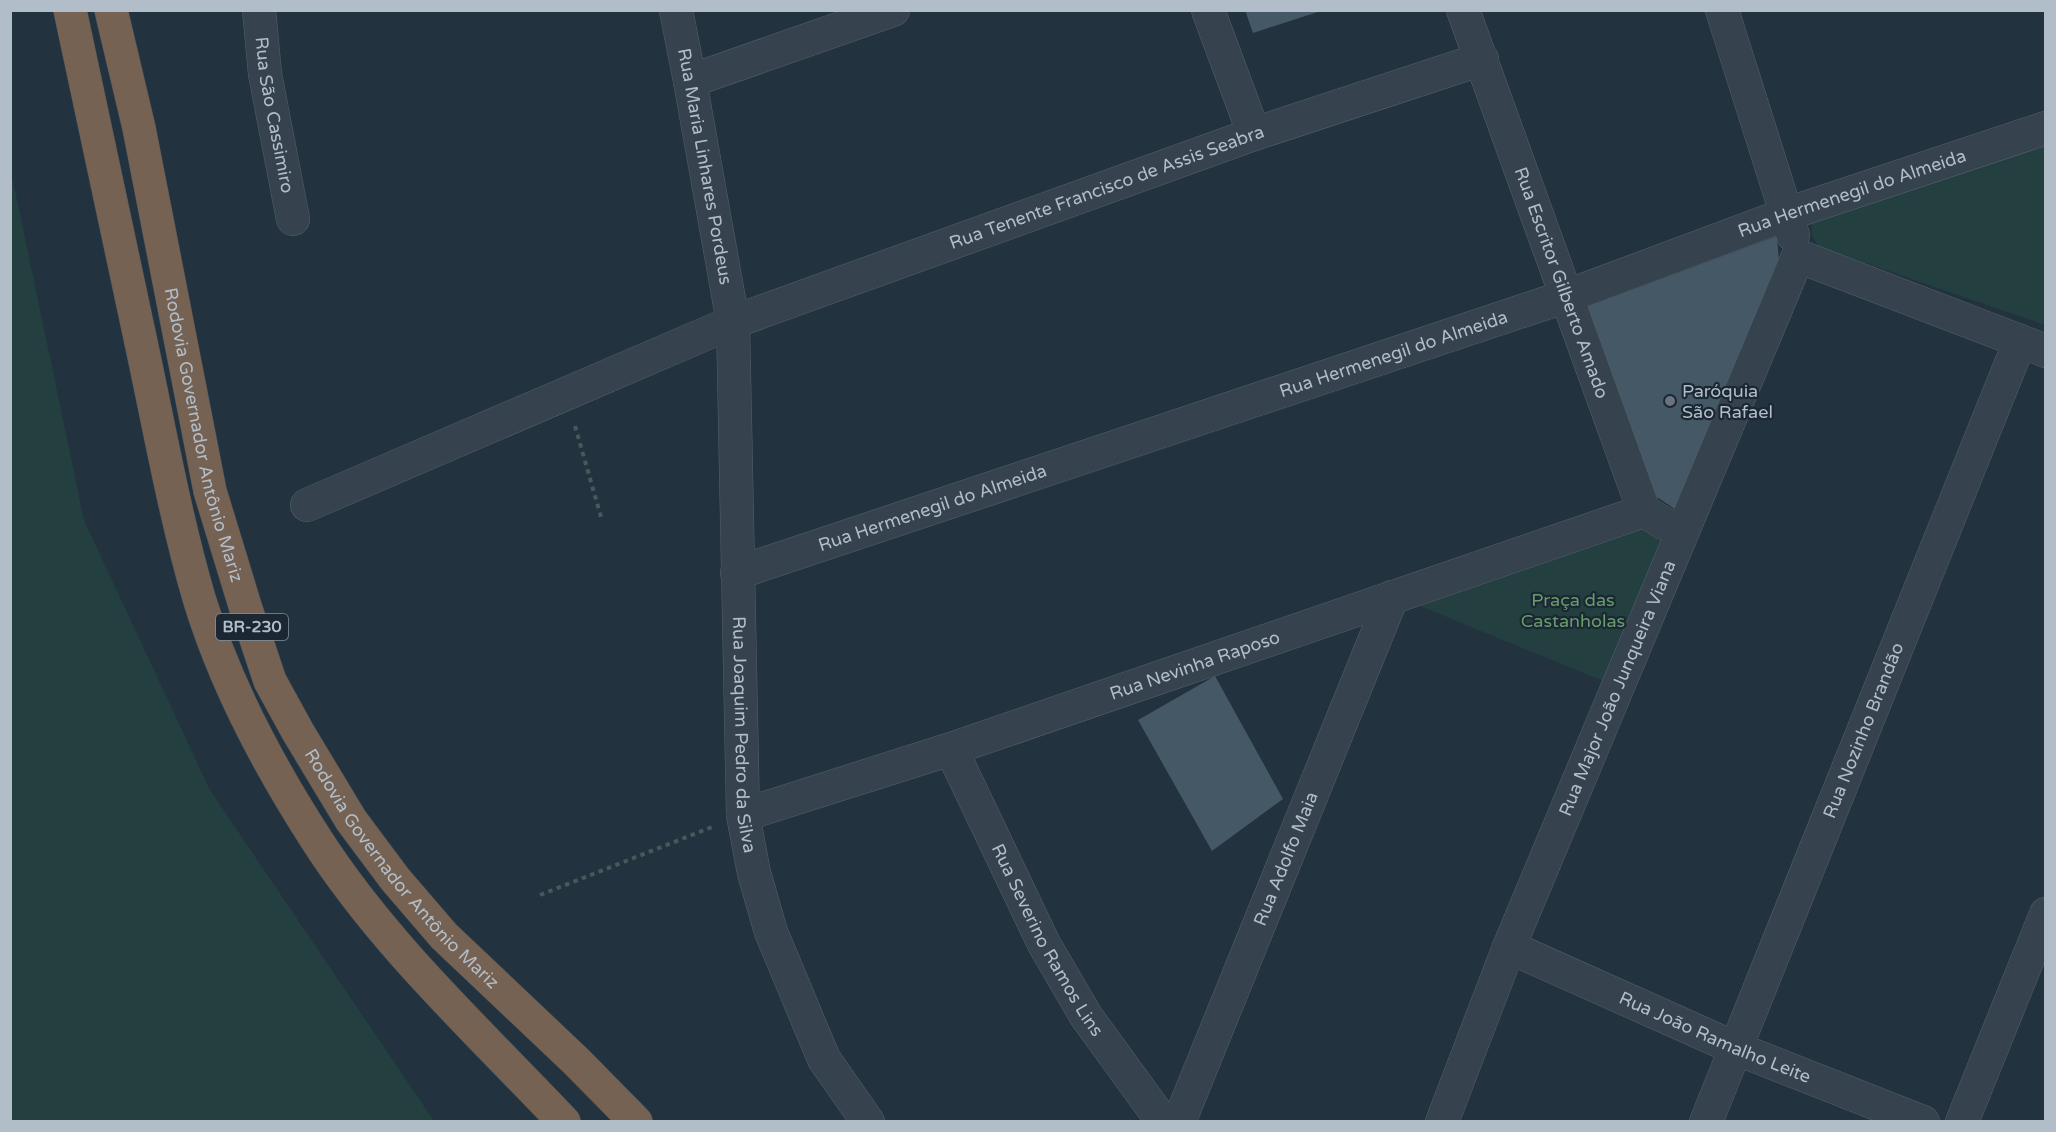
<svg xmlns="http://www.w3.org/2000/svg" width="2056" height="1132" viewBox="0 0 2056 1132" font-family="'Varela Round',sans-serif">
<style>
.green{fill:#243f3f}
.building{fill:#455865}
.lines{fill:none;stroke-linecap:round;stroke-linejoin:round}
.street-casing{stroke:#54616c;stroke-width:34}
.highway-casing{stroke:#414e59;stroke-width:34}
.path{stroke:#425b5b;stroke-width:4;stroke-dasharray:4.5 4.5;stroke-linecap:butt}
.street{stroke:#36434e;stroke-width:33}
.highway{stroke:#756252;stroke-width:33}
.worship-dot{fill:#6b7280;stroke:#1b2833;stroke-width:2}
.labels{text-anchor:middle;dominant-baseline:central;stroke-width:4.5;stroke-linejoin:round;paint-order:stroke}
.shield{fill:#1b2833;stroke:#84919d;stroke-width:1.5}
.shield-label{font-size:16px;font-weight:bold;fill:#b1beca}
.street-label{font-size:18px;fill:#b1beca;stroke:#1b2833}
.poi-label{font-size:18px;fill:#b1beca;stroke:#1b2833;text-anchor:start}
.park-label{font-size:18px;fill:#679c6b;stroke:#1b2833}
</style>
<rect width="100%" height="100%" fill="#22323e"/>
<path class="green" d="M2045,142V325L1819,247L1812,236L1811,219Z
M11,171L84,520L210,790L434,1121H11Z
M1641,530L1661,541L1603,681L1420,606Z"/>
<path class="building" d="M1245,10H1321V11L1253,33Z
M1777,236L1779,261L1676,510L1654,495L1586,307Z
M1215,676L1283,799L1212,851L1138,720Z"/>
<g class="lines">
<g class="street-casing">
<g id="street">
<path id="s1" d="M259,10L265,74L293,219"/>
<path id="s2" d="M676,10L690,81L733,322L743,815L754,873L771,932L824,1059L868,1122"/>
<path d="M1208,10L1254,134"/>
<path id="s3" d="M1463,10L1644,511L1663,523"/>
<path d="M1722,10L1793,235"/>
<path d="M690,81L893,10"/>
<path d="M1798,256L2046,351"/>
<path id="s4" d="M307,505L733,322L1254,134L1482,59"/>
<path id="s5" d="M737,573L1567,296L1787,214L2046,128"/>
<path id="s6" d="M951,749L1044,944L1086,1016L1163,1122"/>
<path id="s7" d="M743,815L951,749L1644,511"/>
<path id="s8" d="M1509,947L1735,1048L1923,1122"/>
<path id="s9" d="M1179,1122L1392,597"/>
<path id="s10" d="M1442,1122L1509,947L1798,256"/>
<path id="s11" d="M1706,1122L2020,341"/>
<path d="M1962,1122L2046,914"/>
</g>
</g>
<g class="highway-casing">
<g id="highway">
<path d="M70,10C94,123 118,235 142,347C160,431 175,516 199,598C224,681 269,766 316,839C384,945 478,1031 564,1122"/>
<path id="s12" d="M111,10L139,128L210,491L246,609L270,681L298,732L351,820L395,879L444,936L577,1062L636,1122"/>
</g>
</g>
<path class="path" d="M575,426L601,517
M540,895L712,827"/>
<use href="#street" class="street"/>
<use href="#highway" class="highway"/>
</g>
<circle class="worship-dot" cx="1670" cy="401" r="6"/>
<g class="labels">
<rect class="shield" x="216" y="614" width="72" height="26" rx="4.5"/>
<g class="shield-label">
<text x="252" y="627">BR-230</text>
</g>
<g class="street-label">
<text stroke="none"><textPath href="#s1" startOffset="106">Rua São Cassimiro</textPath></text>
<text stroke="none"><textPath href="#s2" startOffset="159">Rua Maria Linhares Pordeus</textPath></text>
<text stroke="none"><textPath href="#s4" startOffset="861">Rua Tenente Francisco de Assis Seabra</textPath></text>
<text stroke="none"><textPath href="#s5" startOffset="1178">Rua Hermenegil do Almeida</textPath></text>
<text stroke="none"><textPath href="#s3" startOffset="290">Rua Escritor Gilberto Amado</textPath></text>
<text stroke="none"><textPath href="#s5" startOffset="692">Rua Hermenegil do Almeida</textPath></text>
<text stroke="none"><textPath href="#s12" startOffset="435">Rodovia Governador Antônio Mariz</textPath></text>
<text stroke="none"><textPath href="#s5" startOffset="206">Rua Hermenegil do Almeida</textPath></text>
<text stroke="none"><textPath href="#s7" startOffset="476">Rua Nevinha Raposo</textPath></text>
<text stroke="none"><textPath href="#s10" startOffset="468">Rua Major João Junqueira Viana</textPath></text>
<text stroke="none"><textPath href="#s11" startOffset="422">Rua Nozinho Brandão</textPath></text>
<text stroke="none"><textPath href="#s2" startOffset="730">Rua Joaquim Pedro da Silva</textPath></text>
<text stroke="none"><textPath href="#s9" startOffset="284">Rua Adolfo Maia</textPath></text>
<text stroke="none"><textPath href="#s12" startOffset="921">Rodovia Governador Antônio Mariz</textPath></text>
<text stroke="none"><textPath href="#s6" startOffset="214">Rua Severino Ramos Lins</textPath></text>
<text stroke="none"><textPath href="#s8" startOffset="225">Rua João Ramalho Leite</textPath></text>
</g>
<g class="poi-label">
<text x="1682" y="391">Paróquia<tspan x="1682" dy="21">São Rafael</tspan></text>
</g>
<g class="park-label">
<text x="1573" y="600">Praça das<tspan x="1573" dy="21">Castanholas</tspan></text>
</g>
</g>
<rect width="2056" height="1132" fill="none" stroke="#b1beca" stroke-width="24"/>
</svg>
